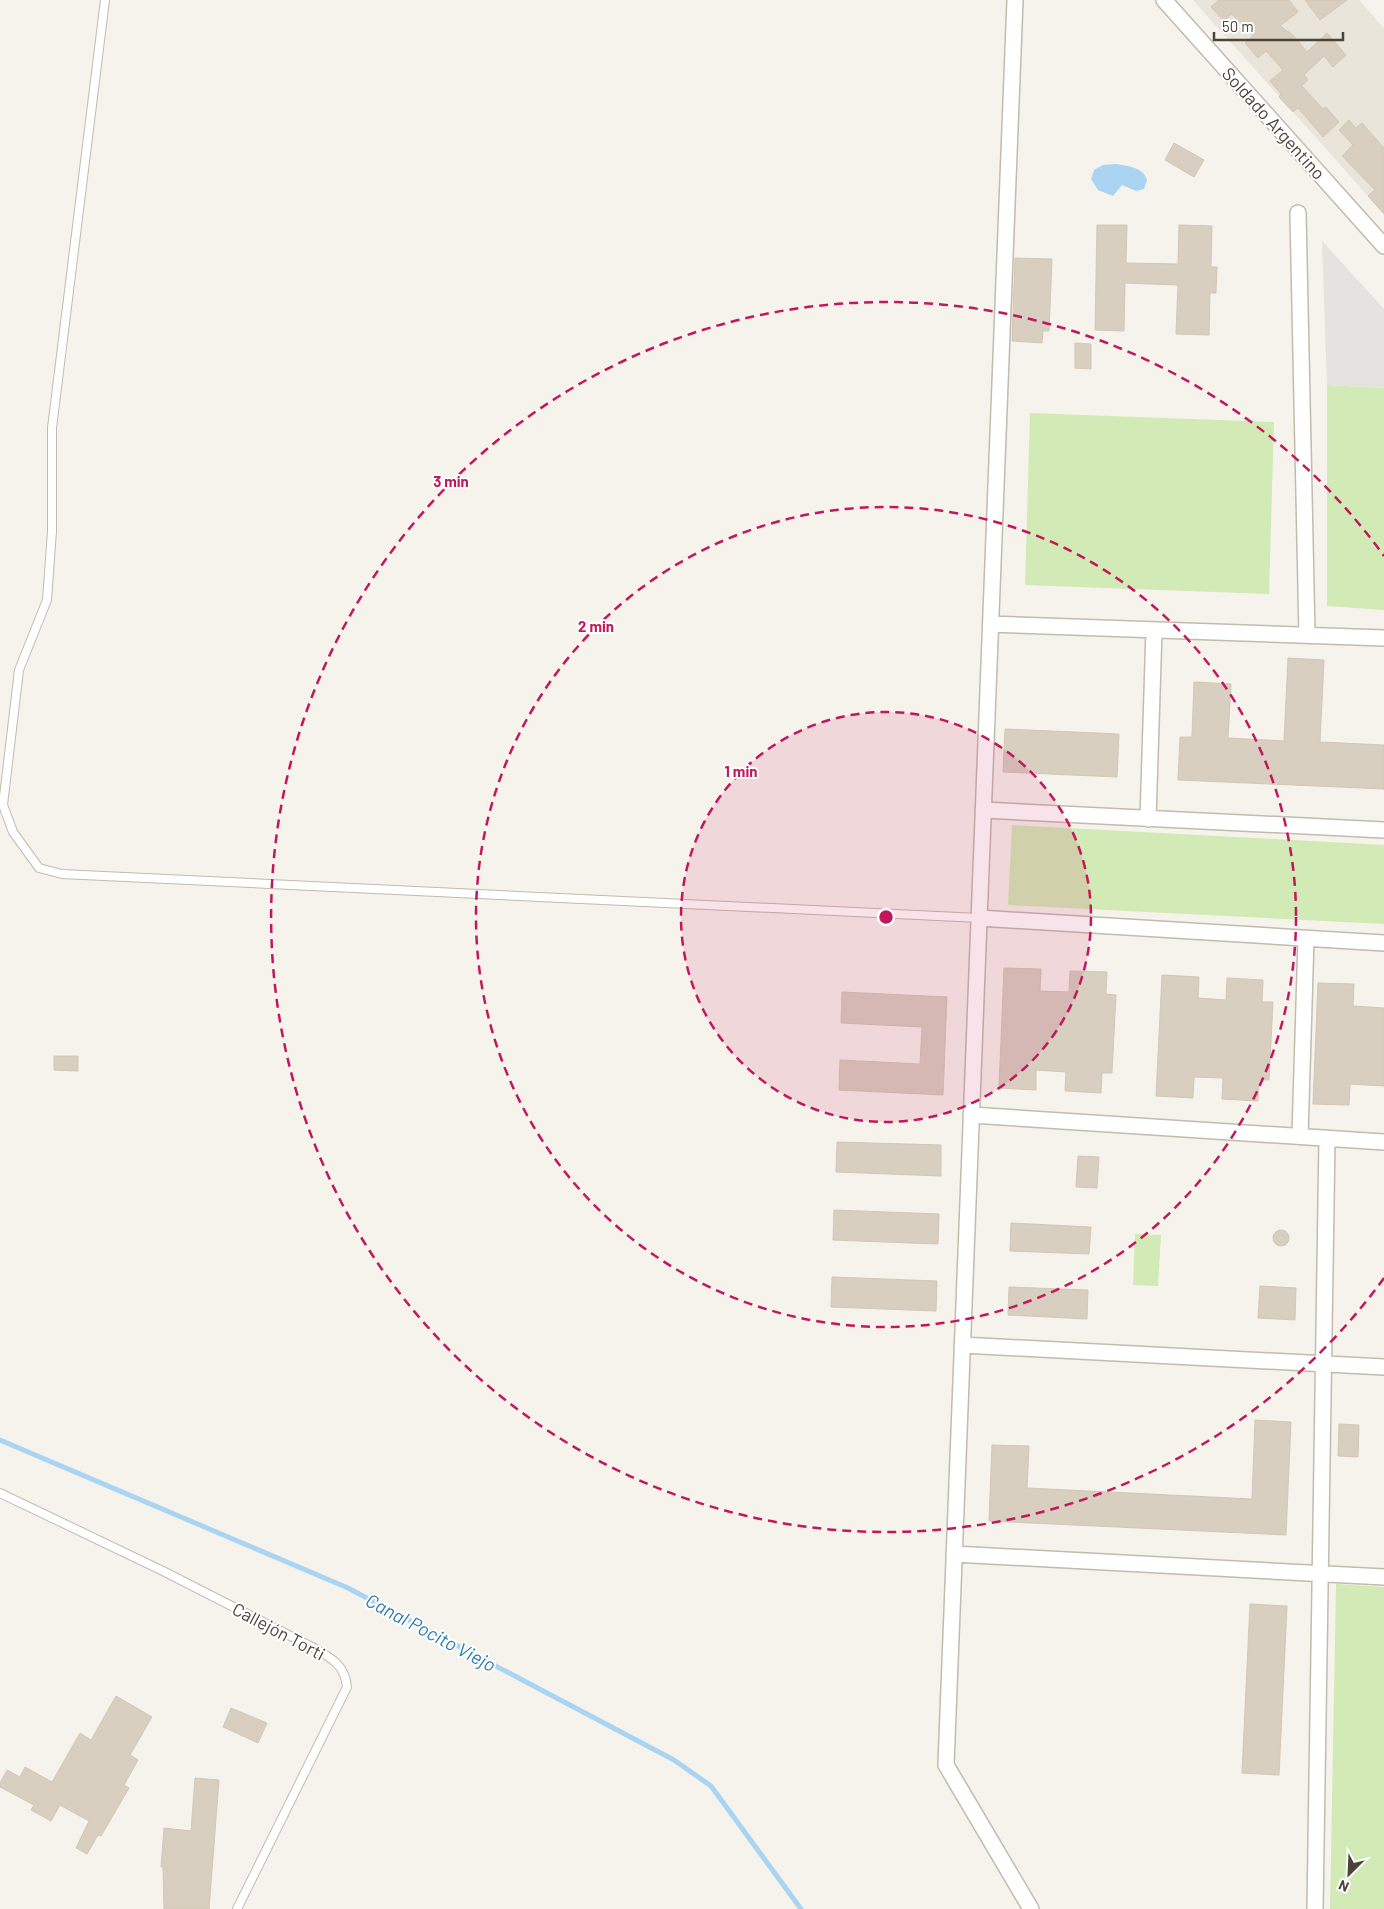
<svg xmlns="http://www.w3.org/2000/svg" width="1384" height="1909" viewBox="0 0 1384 1909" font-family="Barlow,sans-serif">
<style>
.residential{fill:#eae5da}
.green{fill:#d2eab5}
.parking{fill:#e5e3e0}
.water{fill:#a9d4f2}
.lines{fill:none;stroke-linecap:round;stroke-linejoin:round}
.stream{stroke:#a9d4f2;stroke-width:5}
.building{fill:#d8cfc1;stroke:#d3c7b4}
.service-casing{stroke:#c2bbae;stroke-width:10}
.minor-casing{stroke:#c2bbae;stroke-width:18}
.service{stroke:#fff;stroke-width:8}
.minor{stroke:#fff;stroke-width:15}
.ring{fill:none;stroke:#c2185b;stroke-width:2.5;stroke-dasharray:9 6}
.labels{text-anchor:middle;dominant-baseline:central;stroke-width:4;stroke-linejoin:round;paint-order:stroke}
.street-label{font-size:18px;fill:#4b4439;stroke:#fff}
.water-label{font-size:19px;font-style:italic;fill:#2e7ab2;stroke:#fff}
.centre{fill:#c2185b;stroke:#fff;stroke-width:2.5}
.ring-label{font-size:15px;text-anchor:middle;font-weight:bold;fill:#c2185b;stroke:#fff;stroke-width:4;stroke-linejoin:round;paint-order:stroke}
</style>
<rect width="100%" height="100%" fill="#f6f3ec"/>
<path class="residential" d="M1193,0H1359L1384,28V214Z"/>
<path class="green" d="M1327,385L1384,388V610L1327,606Z
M1030,413L1274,422L1269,594L1025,585Z
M1012,825L1384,845V924L1008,905Z
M1135,1234L1161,1235L1158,1286L1133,1285Z
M1336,1584L1384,1587V1909H1330Z"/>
<path class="parking" d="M1322,241L1384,309V388L1327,385Z"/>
<path class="water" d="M1116,164C1127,166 1144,167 1147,180L1144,189L1136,191L1122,185L1113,196L1098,190L1091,179L1094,170L1103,165Z"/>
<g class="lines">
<path class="stream" d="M0,1440L348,1588L674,1760L711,1786L801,1909"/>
</g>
<path class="building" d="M1219,0H1289L1298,12L1280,26L1293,35L1307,52L1327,33L1346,55L1333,67L1324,56L1304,75L1308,80L1302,86L1323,109L1326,107L1339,122L1323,137L1298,108L1293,112L1279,97L1281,94L1270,81L1283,70L1266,51L1258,58L1253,52L1245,43L1253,36L1232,14L1224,21L1211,7Z
M1305,0H1347L1320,20Z
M1349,120L1356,128L1362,123L1384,148V214L1368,196L1375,190L1342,156L1353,145L1339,130Z
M1174,143L1204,160L1194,177L1165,160Z
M1097,225H1127L1126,263L1178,264L1179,225L1212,226L1211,267H1217L1216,293H1210L1209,335L1176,334L1178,285L1125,283L1124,331L1095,330Z
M1015,258L1052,259L1049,331H1043L1042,343L1012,341Z
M1075,343L1091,344V369L1075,368Z
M1288,658L1324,660L1320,742L1384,745V789L1178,780L1180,737H1192L1194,682L1231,684L1228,738L1284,741Z
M1005,729L1119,734L1117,777L1003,772Z
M1004,968L1041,969L1040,991L1069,992L1070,971L1107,972L1106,994L1116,995L1112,1073H1102L1101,1093L1065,1091L1066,1072L1036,1070V1090L999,1088Z
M1162,975L1199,977L1198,998L1226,1000L1227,978L1263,980L1262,1002H1273L1269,1080H1259L1258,1101L1222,1099L1223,1078L1194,1077L1193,1098L1156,1096Z
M1318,983L1354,984L1353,1006L1384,1008V1086L1350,1084L1349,1105L1313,1104Z
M842,992L947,997L943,1095L839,1090L840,1060L920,1064L922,1027L841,1023Z
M54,1056H78V1071L54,1070Z
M837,1142L941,1145V1176L836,1172Z
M1078,1156L1099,1157L1097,1188L1076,1187Z
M834,1210L939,1214L938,1244L833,1240Z
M1011,1223L1091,1227L1089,1254L1010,1251Z
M1273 1238a8 8 0 1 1 16 0a8 8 0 1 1-16 0Z
M832,1277L937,1281L936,1311L831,1307Z
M1260,1286L1296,1288L1295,1320L1258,1318Z
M1009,1287L1088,1290L1087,1319L1008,1315Z
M1255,1420L1291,1422L1286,1535L989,1521L992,1445L1029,1446L1027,1488L1252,1499Z
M1339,1424L1359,1425L1358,1457L1338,1456Z
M1250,1604L1287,1606L1279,1775L1242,1773Z
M116,1696L152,1717L130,1755L138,1760L124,1785L129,1788L101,1836L98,1835L87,1854L76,1848L89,1821L60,1805L51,1821L31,1810L34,1805L0,1787V1783L7,1770L20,1777L25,1767L52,1782L80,1733L91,1740Z
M231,1708L267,1723L258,1743L223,1727Z
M195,1778L219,1780L209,1909H164L163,1867H161L164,1828L191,1831Z"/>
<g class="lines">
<g class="service-casing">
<path id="service" d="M105,0L52,428V531L47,600L19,670L3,805L13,832L39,868L62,874L979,918
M0,1493L163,1571L316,1649C333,1659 345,1666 347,1687L237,1909"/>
</g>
<g class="minor-casing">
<path id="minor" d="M1015,0L946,1765L1031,1909
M1164,0L1384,246
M1298,213L1307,635
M991,624L1384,638
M983,810L1384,830
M1148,819L1154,630
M979,918L1384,943
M971,1115L1384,1142
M1300,1136L1306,938
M962,1345L1384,1367
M954,1554L1384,1577
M1315,1909L1327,1139"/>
</g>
<use href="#service" class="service"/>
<use href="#minor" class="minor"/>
</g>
<circle cx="886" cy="917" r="205" fill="#c2185b" fill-opacity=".12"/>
<g class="ring">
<circle cx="886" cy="917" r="205"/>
<circle cx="886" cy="917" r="410"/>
<path d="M1384 1278A615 615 0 1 1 1384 556"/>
</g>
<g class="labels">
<g class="street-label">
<text transform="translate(1274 123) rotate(48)">Soldado Argentino</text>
<text transform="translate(279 1631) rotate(28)">Callejón Torti</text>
</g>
<g class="water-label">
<text transform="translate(431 1632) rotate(28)">Canal Pocito Viejo</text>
</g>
</g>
<circle cx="886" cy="917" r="8" class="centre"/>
<g class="ring-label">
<text x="451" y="487">3 min</text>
<text x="596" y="632">2 min</text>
<text x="741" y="777">1 min</text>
</g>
<g transform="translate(1349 1874) rotate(204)" stroke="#ffffff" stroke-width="4" paint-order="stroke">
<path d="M0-4L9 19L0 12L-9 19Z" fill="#4b4439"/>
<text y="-8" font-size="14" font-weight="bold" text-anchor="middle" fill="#4b4439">N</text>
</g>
<path d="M1214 32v8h129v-8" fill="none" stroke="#4b4439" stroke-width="2.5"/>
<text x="1222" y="32" font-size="15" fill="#4b4439" stroke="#ffffff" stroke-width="4" paint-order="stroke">50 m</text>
</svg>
